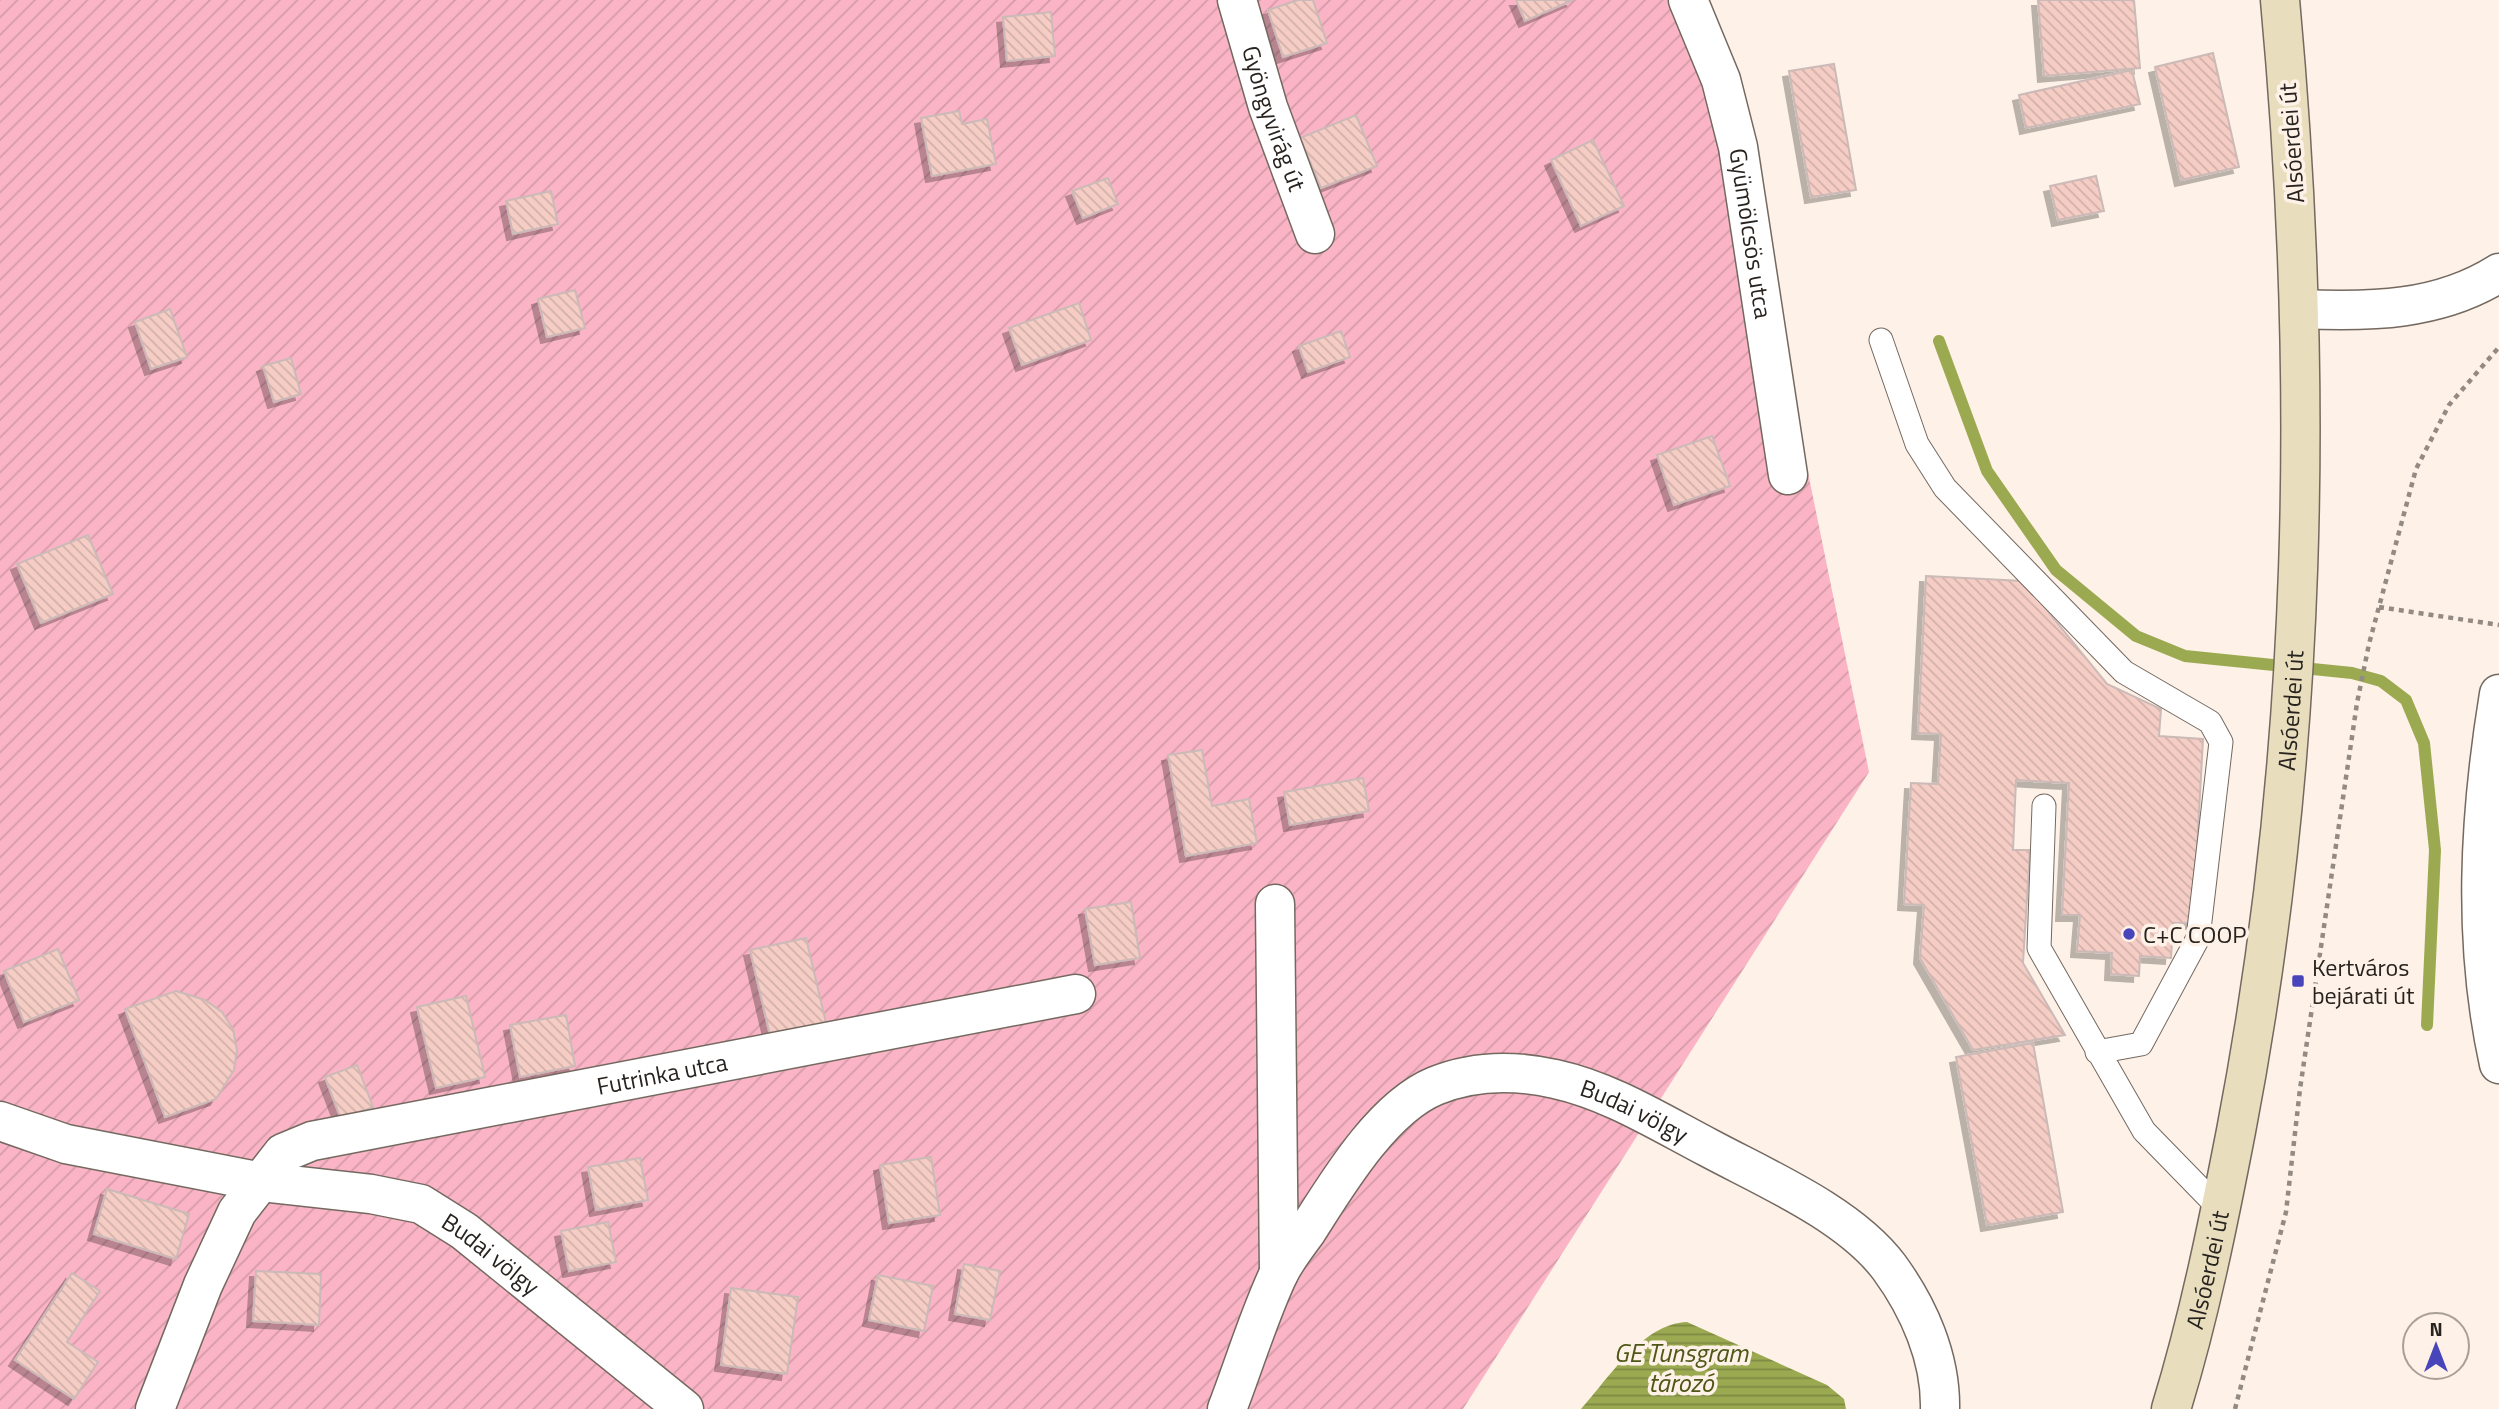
<svg xmlns="http://www.w3.org/2000/svg" width="2499" height="1409" viewBox="0 0 2499 1409" font-family="'Titillium Web',sans-serif">
<style>
.garden{fill:url(#garden-furrows)}
.water{fill:url(#water-rules)}
.lines{fill:none;stroke-linecap:round;stroke-linejoin:round}
.stream{stroke:#9baa51;stroke-width:12}
.building{fill:url(#building-back-hatch);stroke:#cbbab7;stroke-width:2;filter:url(#shadow)}
.service-casing{stroke:#746960;stroke-width:25}
.minor-casing{stroke:#746960;stroke-width:41}
.tertiary-casing{stroke:#746960;stroke-width:41}
.secondary-casing{stroke:#746960;stroke-width:41}
.path{stroke:#938a83;stroke-width:4.5;stroke-dasharray:5 5;stroke-linecap:butt}
.service{stroke:#fff;stroke-width:23}
.minor{stroke:#fff;stroke-width:38}
.tertiary{stroke:#fff;stroke-width:38}
.secondary{stroke:#e8debd;stroke-width:38}
.poi-dot{fill:#4845bb;stroke:#fef1e7;stroke-width:2.5}
.labels{text-anchor:middle;dominant-baseline:central;stroke-width:7;stroke-linejoin:round;paint-order:stroke}
.street-label{font-size:24px;fill:#28231f;stroke:#fef1e7}
.poi-label{font-size:24px;fill:#28231f;stroke:#fef1e7;text-anchor:start}
.water-label{font-size:26px;font-style:italic;fill:#4e5717;stroke:#fef1e7}
</style>
<defs>
<pattern id="garden-furrows" width="10" height="10" patternUnits="userSpaceOnUse" patternTransform="scale(1.75)"><rect width="10" height="10" fill="#fab4c5"/><path d="M-1 1l2-2M0 10L10 0M9 11l2-2" fill="none" stroke="#d69aa9"/></pattern>
<pattern id="water-rules" width="6" height="5" patternUnits="userSpaceOnUse" patternTransform="scale(1.75)"><rect width="6" height="5" fill="#9baa51"/><path d="M0 2.5h6" fill="none" stroke="#7e8a43"/></pattern>
<pattern id="building-back-hatch" width="6" height="6" patternUnits="userSpaceOnUse" patternTransform="scale(1.75)"><rect width="6" height="6" fill="#f5cdc5"/><path d="M-1 5l2 2M0 0l6 6M5-1l2 2" fill="none" stroke="#d2b0a9"/></pattern>
<filter id="shadow"><feDropShadow dx="-6" dy="6" stdDeviation="0" flood-color="#0004"/></filter>
</defs>
<rect width="100%" height="100%" fill="#fef1e7"/>
<path class="garden" d="M0,0H1673L1771,291L1869,772L1463,1409H0Z"/>
<path class="water" d="M1687,1322L1827,1385L1844,1399L1846,1409H1581C1609,1378 1642,1324 1687,1322Z"/>
<g class="lines">
<path class="stream" d="M1939,341L1987,471L2056,570L2136,636L2185,656L2352,673L2381,681L2406,700L2424,743L2435,850L2427,1025"/>
</g>
<path class="building" d="M1298,0H1313L1327,43L1283,57L1268,10Z
M1516,0H1573L1525,21Z
M2038,0H2134L2140,68L2044,76Z
M1051,12L1055,56L1007,61L1003,17Z
M2213,53L2239,167L2181,180L2155,67Z
M1834,64L1856,190L1811,197L1789,71Z
M2132,70L2140,104L2026,128L2019,95Z
M959,111L962,124L987,119L996,164L932,176L921,118Z
M1356,115L1377,166L1321,188L1300,138Z
M1593,140L1624,206L1581,226L1551,160Z
M2096,176L2104,211L2058,220L2050,186Z
M1108,178L1118,204L1083,218L1072,191Z
M551,191L558,224L513,234L506,201Z
M575,290L585,328L547,337L538,299Z
M1079,303L1091,340L1022,365L1009,328Z
M170,309L187,357L151,369L135,322Z
M1341,331L1350,357L1308,372L1299,346Z
M291,358L301,394L274,402L263,366Z
M1712,436L1730,486L1674,505L1657,455Z
M88,535L113,594L41,623L17,564Z
M1926,576L2023,581L2107,684L2161,709L2159,736L2203,739L2193,923H2173L2171,958L2140,956L2139,976L2111,974L2112,953L2077,951L2080,915H2062L2069,783L2016,780L2013,850H2030L2023,963L2065,1035L1973,1050L1920,958L1924,905L1904,904L1911,783L1938,784L1941,734L1918,733Z
M1202,750L1212,806L1249,799L1257,843L1186,856L1168,755Z
M1363,778L1369,811L1290,825L1284,792Z
M1131,902L1140,958L1095,965L1085,909Z
M806,938L826,1023L770,1035L750,950Z
M58,949L79,1000L24,1022L4,971Z
M176,991L205,1000L222,1012L233,1029L237,1050L234,1070L216,1099L165,1117L125,1009Z
M466,996L485,1077L436,1088L417,1007Z
M566,1015L575,1066L520,1077L510,1025Z
M2033,1043L2063,1212L1987,1225L1956,1057Z
M357,1065L373,1107L341,1119L325,1077Z
M931,1157L940,1215L889,1223L880,1165Z
M640,1158L648,1200L596,1210L588,1167Z
M107,1189L189,1214L176,1259L94,1234Z
M608,1222L616,1262L569,1271L561,1231Z
M964,1264L1000,1271L990,1320L955,1314Z
M256,1271L321,1274L319,1325L253,1321Z
M72,1273L100,1291L67,1342L98,1362L74,1399L15,1360Z
M878,1275L933,1286L924,1331L869,1320Z
M731,1288L798,1297L787,1374L721,1365Z"/>
<g class="lines">
<g class="service-casing">
<path id="service" d="M1881,340L1917,444L1945,488L2124,672L2210,722L2221,742L2198,938L2141,1044L2097,1052
M2044,806L2039,948L2144,1131L2221,1210"/>
</g>
<g class="minor-casing">
<g id="minor">
<path id="s1" d="M1237,0L1268,107L1315,234"/>
<path id="s2" d="M1688,0L1721,80L1738,147L1788,475"/>
<path d="M2499,694C2479,817 2472,941 2499,1064"/>
<path d="M1275,904L1279,1273"/>
<path id="s3" d="M0,1121L66,1144L262,1182L371,1194L421,1204L464,1231L684,1409"/>
<path id="s4" d="M155,1409L203,1285L237,1212L283,1153L312,1141L1076,994"/>
<path id="s5" d="M1227,1409C1244,1365 1258,1318 1278,1275C1285,1260 1297,1245 1307,1231C1337,1184 1382,1108 1435,1086C1474,1070 1515,1070 1555,1079C1610,1091 1659,1122 1709,1148C1767,1179 1849,1214 1889,1267C1919,1308 1941,1358 1940,1409"/>
</g>
</g>
<g class="tertiary-casing">
<path id="tertiary" d="M2301,309C2370,312 2439,311 2499,273"/>
</g>
<g class="secondary-casing">
<g id="secondary">
<path id="s6" d="M2171,1409C2199,1318 2218,1224 2236,1131C2308,756 2315,379 2280,0"/>
</g>
</g>
<path class="path" d="M2379,607L2499,625
M2235,1409L2286,1212L2300,1089L2357,703L2369,644L2416,469L2449,405L2499,347"/>
<use href="#service" class="service"/>
<use href="#minor" class="minor"/>
<use href="#tertiary" class="tertiary"/>
<use href="#secondary" class="secondary"/>
</g>
<g class="poi-dot">
<circle cx="2129" cy="934" r="7"/>
<rect x="2291" y="974" width="14" height="14" rx="3.5"/>
</g>
<g class="labels">
<g class="street-label">
<text stroke="none"><textPath href="#s1" startOffset="124">Gyöngyvirág út</textPath></text>
<text transform="translate(2291 143) rotate(-94)">Alsóerdei út</text>
<text stroke="none"><textPath href="#s2" startOffset="243">Gyümölcsös utca</textPath></text>
<text stroke="none"><textPath href="#s6" startOffset="710">Alsóerdei út</textPath></text>
<text stroke="none"><textPath href="#s4" startOffset="676">Futrinka utca</textPath></text>
<text stroke="none"><textPath href="#s5" startOffset="600">Budai völgy</textPath></text>
<text stroke="none"><textPath href="#s3" startOffset="516">Budai völgy</textPath></text>
<text stroke="none"><textPath href="#s6" startOffset="144">Alsóerdei út</textPath></text>
</g>
<g class="poi-label">
<text x="2143" y="934">C+C COOP</text>
<text x="2312" y="967">Kertváros<tspan x="2312" dy="28">bejárati út</tspan></text>
</g>
<g class="water-label">
<text x="1681" y="1352">GE Tunsgram<tspan x="1681" dy="30">tározó</tspan></text>
</g>
</g>
<g transform="translate(2436 1346)"><circle r="33" fill="#fef1e7" stroke="#a89f97" stroke-width="2"/>
<path d="M0-5L12 26L0 18L-12 26Z" fill="#4845bb"/>
<text y="-10" font-size="19" font-weight="bold" text-anchor="middle" fill="#28231f">N</text>
</g>
</svg>
